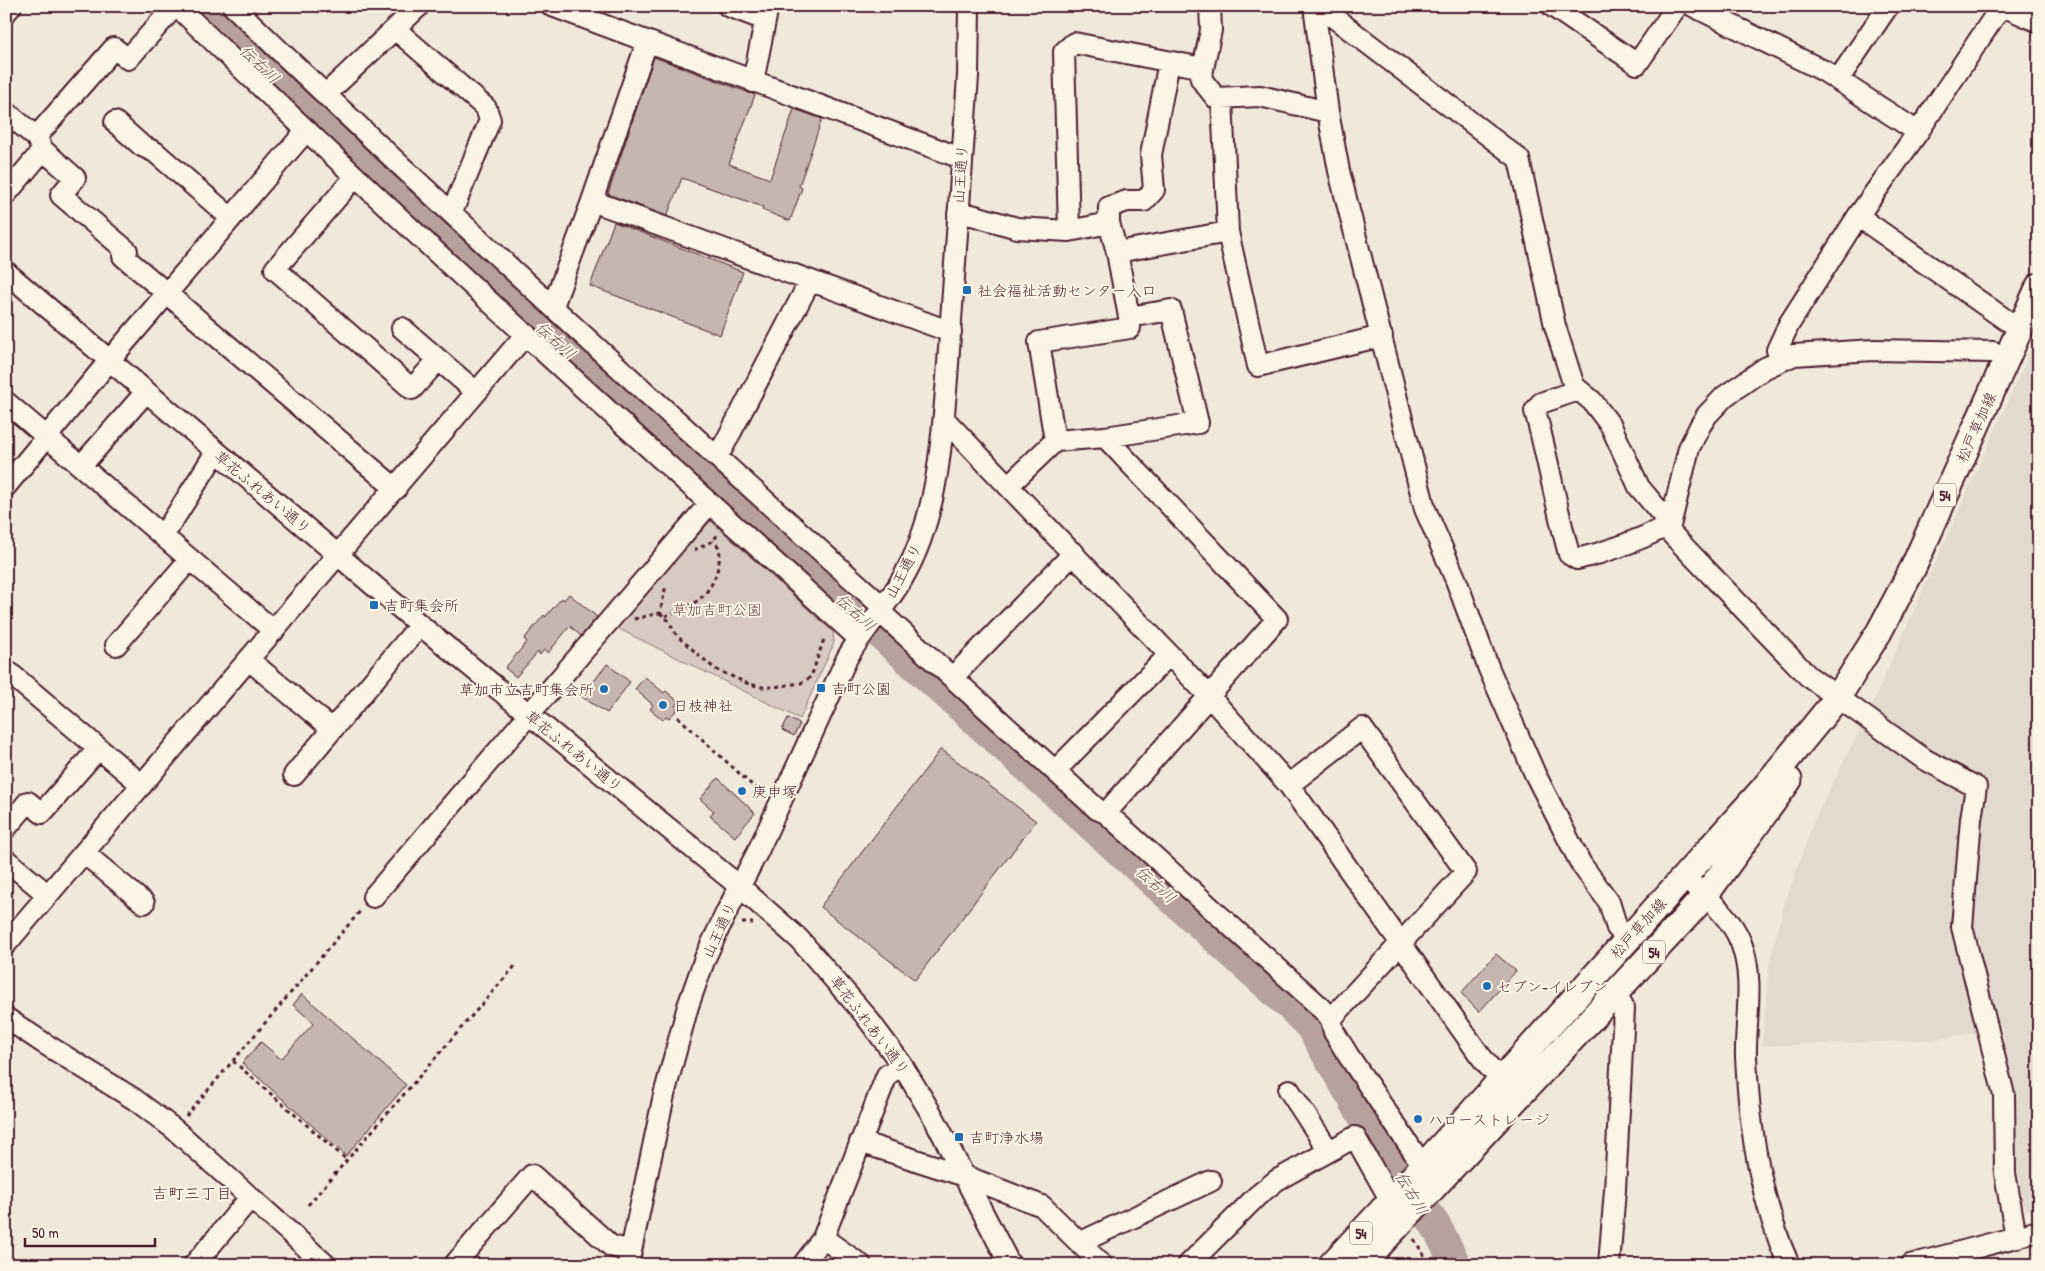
<svg xmlns="http://www.w3.org/2000/svg" width="2045" height="1271" viewBox="0 0 2045 1271" font-family="'Patrick Hand','Klee One',sans-serif">
<style>
.built{fill:#e4d9cd}
.green{fill:#d8cac0;stroke:#917476}
.lines{fill:none;stroke-linecap:round;stroke-linejoin:round}
.river{stroke:#b6a19c;stroke-width:31}
.building{fill:#c7b6af;stroke:#4a1f2b}
.minor-casing{stroke:#4a1f2b;stroke-width:24}
.major-casing{stroke:#4a1f2b;stroke-width:29}
.path{stroke:#4a1f2b;stroke-width:3;stroke-dasharray:4 4;stroke-linecap:butt}
.minor{stroke:#fcf5e5;stroke-width:20}
.major{stroke:#fcf5e5;stroke-width:25}
.poi-dot{fill:#1f6fb2;stroke:#fcf5e5;stroke-width:2}
.labels{text-anchor:middle;dominant-baseline:central;stroke-width:4;stroke-linejoin:round;paint-order:stroke}
.shield{fill:#fcf5e5;stroke:#7f5f63;stroke-width:1}
.shield-label{font-size:14px;font-weight:bold;fill:#4a1f2b}
.street-label{font-size:15px;fill:#4a1f2b;stroke:#fcf5e5}
.poi-label{font-size:15px;fill:#4a1f2b;stroke:#fcf5e5;text-anchor:start}
.park-label{font-size:15px;fill:#6e4a50;stroke:#fcf5e5}
.water-label{font-size:16px;font-style:italic;fill:#704c53;stroke:#fcf5e5}
.neighbourhood-label{font-size:16px;fill:#4a1f2b;stroke:#fcf5e5}
</style>
<rect width="100%" height="100%" fill="#f1e8da"/>
<filter id="ink" filterUnits="userSpaceOnUse"><feTurbulence type="fractalNoise" baseFrequency=".02" numOctaves="2"/><feDisplacementMap in="SourceGraphic" scale="10" xChannelSelector="R" yChannelSelector="G"/><feConvolveMatrix kernelMatrix="1 2 1 2 8 2 1 2 1" color-interpolation-filters="sRGB"/></filter>
<g filter="url(#ink)">
<path class="built" d="M2039,332V1219L2020,1203L2013,1096L2002,1028L1932,1040L1762,1046L1769,965L1783,908L1814,820L1868,713Z"/>
<path class="green" d="M711,521L833,632L834,643L800,719L615,627Z"/>
<g class="lines">
<path class="river" d="M199,6L402,200L1286,1002L1311,1027L1363,1116L1437,1228L1456,1265"/>
</g>
<path class="building" d="M654,57L755,95L729,164L770,179L794,109L822,119L799,186L802,188L790,221L762,210L763,207L682,178L667,216L608,194Z
M614,222L743,272L720,335L590,286Z
M569,594L597,617L581,636L570,626L548,653L544,650L540,655L538,652L516,677L505,668L527,642L524,639L544,615L545,617L562,598L564,600Z
M607,664L630,682L607,713L582,697Z
M645,677L664,693L666,691L679,702L675,706L678,709L669,718L666,716L663,720L650,709L653,705L635,689Z
M788,718L800,724L794,736L782,730Z
M941,749L1036,821L915,980L820,907Z
M718,778L755,813L735,837L710,816L714,811L700,799Z
M1496,954L1516,971L1479,1012L1461,993Z
M302,994L406,1085L346,1156L242,1063L261,1042L281,1059L314,1023L293,1005Z"/>
<g class="lines">
<g class="minor-casing">
<path id="minor" d="M177,6C399,222 629,430 858,638
M233,6C445,211 664,410 883,607
M552,6L961,158
M728,6L765,20
M1210,6L1211,30L1201,79L1216,98L1260,96L1328,112
M1314,6L1328,112L1339,171L1425,509L1456,580L1489,669L1535,774L1581,864L1609,902L1617,928L1629,939
M1319,6L1519,159L1555,326L1574,386L1592,401L1611,426L1639,487L1670,524
M1552,6L1637,64L1677,6
M1693,6L1824,71L1918,132
M1997,6L2012,10L2039,22
M2000,8L1918,132L1858,216L2006,320L2021,326
M6,12L11,6
M395,29L486,108L490,120L452,212
M1838,80L1888,6
M753,82L768,6
M325,95L419,6
M1222,98L1228,232
M6,112L36,137L43,150L75,178L61,195L127,251L123,256L396,489
M115,122L142,146L155,152L231,218
M36,137L114,48L128,59L175,6
M355,177L275,269L412,389L438,360
M6,194L43,150
M592,201L951,332
M958,214L972,215L1017,228L1069,231L1109,223L1117,252L1228,232L1258,366L1382,336
M1109,223V207L1127,201H1144L1154,190L1151,155L1169,62
M1069,231L1064,52L1074,43L1203,68
M1117,252L1129,317
M6,272L420,625L739,886L799,939L865,1015L902,1065L934,1118L1010,1265
M553,306L592,201L647,42
M402,328L476,392
M1780,360L1777,350L1789,324L1858,216
M1578,390L1541,403L1535,411C1548,458 1556,507 1569,554L1577,559C1608,552 1637,541 1665,527L1808,676L1924,759L1976,787L1971,819L1962,927L2004,1095L2005,1173L2016,1238
M6,402L274,631
M944,419L1208,695L1289,785L1479,1054L1490,1068L1513,1089
M1105,437L1277,619L1106,813
M716,456L723,447L810,281
M81,466L146,392
M6,486L109,361L305,132
M1008,486L1055,441L1105,437L1198,423L1171,310L1129,317L1130,328L1039,342L1055,441
M1669,530L1689,448L1700,426L1707,415L1725,396L1765,368L1794,355L1873,350L1993,352L2006,358
M163,536L216,452
M880,612L1097,809L1106,813L1317,1004L1331,1019L1334,1032L1348,1055L1423,1166
M116,645L190,559
M249,660L332,729
M6,670L142,785
M953,677L1074,553
M1055,771L1169,655
M294,775L420,625
M1289,785L1362,728L1466,872L1331,1019
M6,828L28,802L42,813L98,749
M84,853L144,903
M6,860L48,895
M1684,877C1705,896 1731,916 1741,943C1755,979 1745,1020 1746,1057C1749,1128 1760,1200 1789,1265
M373,897L709,504
M6,944L526,334
M6,1018L45,1044L134,1099L174,1129L326,1265
M1289,1090L1329,1151
M860,1142L965,1176L1042,1206L1102,1265
M823,1238L861,1265
M1081,1242L1211,1181
M194,1265L250,1198
M454,1265L532,1175L611,1246L631,1251
M628,1265L664,1095L688,1006L705,958L727,911L757,853L847,658C864,628 889,604 905,574C937,517 942,442 947,378L968,76L969,6
M803,1265L823,1238L887,1075L902,1065
M1188,1265L1257,1196L1277,1180L1355,1137L1391,1201
M1609,1265L1615,1190L1624,1008L1616,993
M1910,1265L2039,1231"/>
</g>
<g class="major-casing">
<path id="major" d="M1331,1265L1423,1166L1684,877L1763,789L1838,697L1879,632L1913,568L2039,286
M1361,1265L1675,929L1705,896L1789,780"/>
</g>
<path class="path" d="M694,550L713,541L718,534
M660,613L668,620L677,636L715,669L749,684L762,687H774L801,683L811,677L824,639
M665,616C695,606 713,595 719,562C720,552 721,547 713,541
M634,619L660,613L666,585
M678,717L765,797
M742,923H753
M233,1061L347,1160
M186,1116L362,909
M308,1205L515,966
M1414,1239L1430,1265"/>
<use href="#minor" class="minor"/>
<use href="#major" class="major"/>
</g>
</g>
<g class="poi-dot">
<rect x="962" y="285" width="10" height="10" rx="2.5"/>
<rect x="369" y="600" width="10" height="10" rx="2.5"/>
<rect x="816" y="683" width="10" height="10" rx="2.5"/>
<circle cx="604" cy="689" r="5"/>
<circle cx="663" cy="705" r="5"/>
<circle cx="742" cy="791" r="5"/>
<circle cx="1487" cy="986" r="5"/>
<circle cx="1418" cy="1119" r="5"/>
<rect x="954" y="1132" width="10" height="10" rx="2.5"/>
</g>
<g class="labels">
<g class="shield">
<rect x="1934" y="483.5" width="22" height="23" rx="4"/>
<rect x="1643" y="940.5" width="22" height="23" rx="4"/>
<rect x="1350" y="1221.5" width="22" height="23" rx="4"/>
</g>
<g class="shield-label">
<text x="1945" y="495">54</text>
<text x="1654" y="952">54</text>
<text x="1361" y="1233">54</text>
</g>
<g class="street-label">
<text transform="translate(960 174) rotate(-86)">山王通り</text>
<text transform="translate(1976 427) rotate(-66)">松戸草加線</text>
<text transform="translate(263 492) rotate(40)">草花ふれあい通り</text>
<text transform="translate(903 571) rotate(-62)">山王通り</text>
<text transform="translate(574 751) rotate(39)">草花ふれあい通り</text>
<text transform="translate(1638 928) rotate(-48)">松戸草加線</text>
<text transform="translate(719 930) rotate(-65)">山王通り</text>
<text transform="translate(870 1025) rotate(53)">草花ふれあい通り</text>
</g>
<g class="poi-label">
<text x="977" y="290">社会福祉活動センター入口</text>
<text x="384" y="605">吉町集会所</text>
<text x="831" y="688">吉町公園</text>
<text x="594" y="689" text-anchor="end">草加市立吉町集会所</text>
<text x="673" y="705">日枝神社</text>
<text x="752" y="791">庚申塚</text>
<text x="1497" y="986">セブン-イレブン</text>
<text x="1428" y="1119">ハローストレージ</text>
<text x="969" y="1137">吉町浄水場</text>
</g>
<g class="park-label">
<text x="717" y="609">草加吉町公園</text>
</g>
<g class="water-label">
<text transform="translate(260 64) rotate(44)">伝右川</text>
<text transform="translate(556 340) rotate(42)">伝右川</text>
<text transform="translate(856 612) rotate(42)">伝右川</text>
<text transform="translate(1156 884) rotate(42)">伝右川</text>
<text transform="translate(1412 1193) rotate(59)">伝右川</text>
</g>
<g class="neighbourhood-label">
<text x="192" y="1193">吉町三丁目</text>
</g>
</g>
<rect width="2045" height="1271" fill="none" stroke="#fcf5e5" stroke-width="25"/>
<rect x="12" y="12" width="2020" height="1246" fill="none" stroke="#4a1f2b" stroke-width="2" filter="url(#ink)"/>
<path d="M25 1238v8h130v-8" fill="none" stroke="#4a1f2b" stroke-width="2.5"/>
<text x="32" y="1238" font-size="15" fill="#4a1f2b" stroke="#fcf5e5" stroke-width="4" paint-order="stroke">50 m</text>
</svg>
